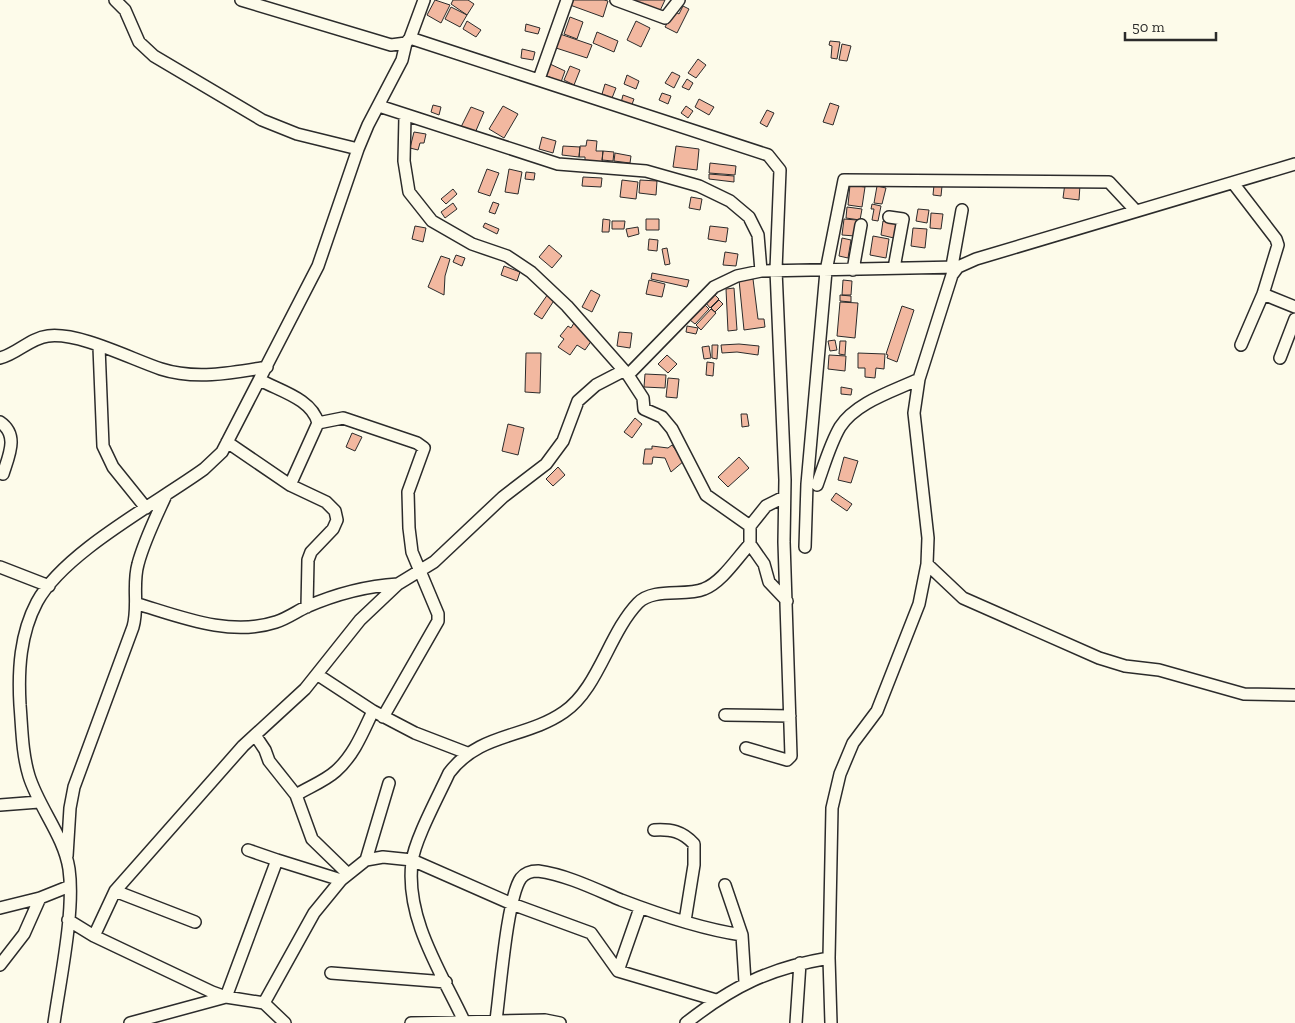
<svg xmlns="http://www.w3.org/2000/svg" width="1295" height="1023" viewBox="0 0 1295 1023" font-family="'Zilla Slab',serif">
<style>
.building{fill:#f2b8a0;stroke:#2b2b2b}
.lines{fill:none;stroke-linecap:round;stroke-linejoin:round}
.street-casing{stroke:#2b2b2b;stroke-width:14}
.street{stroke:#fdfbea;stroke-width:11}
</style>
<rect width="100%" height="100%" fill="#fdfbea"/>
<path class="building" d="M435,0L450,5L441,23L427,15Z
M453,0H468L474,4L467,15L451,4Z
M572,0H604L608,1L603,17L570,5Z
M626,0H665L658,15Z
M683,6L689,9L677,33L665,27L674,11L679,14Z
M451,7L467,15L460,27L445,19Z
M570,17L583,22L577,39L564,34Z
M467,21L481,30L476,37L463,29Z
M636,21L650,28L641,47L627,40Z
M526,24L540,28L538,34L525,31Z
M597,32L618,41L614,52L593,43Z
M560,34L592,45L587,58L556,48Z
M830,41L840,42L837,59L831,58L832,46L829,45Z
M842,44L851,46L847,61L839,60Z
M522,49L535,52L533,60L521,58Z
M698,59L706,65L696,78L688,73Z
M550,64L565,71L561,82L545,75Z
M570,66L580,70L574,85L564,80Z
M672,72L680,76L674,88L665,83Z
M627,75L639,81L636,89L624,84Z
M687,79L693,83L689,90L682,87Z
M605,84L616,88L612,98L602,94Z
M662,93L671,96L668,104L659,100Z
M623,95L634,99L631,107L621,103Z
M699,99L714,107L709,115L695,107Z
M830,103L839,106L833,125L823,122Z
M433,105L441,107L439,115L431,112Z
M503,106L518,114L504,138L489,129Z
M686,106L693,111L688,118L681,113Z
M471,107L484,112L475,133L461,127Z
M767,110L774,113L767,127L760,123Z
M414,132L426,134L424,143H420L418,150L410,148Z
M542,137L556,141L553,153L539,149Z
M587,140L597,141L596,151H603L602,162L585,160V157H579L580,146H586Z
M563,146L580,147L579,157L562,155Z
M676,146L699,149L697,170L673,167Z
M603,151L614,152L613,161L602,160Z
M615,153L631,156L630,163L614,161Z
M710,163L736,166L735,175L709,173Z
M487,169L499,173L490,196L478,192Z
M509,169L522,172L518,194L505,192Z
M526,172L535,173L534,180L525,179Z
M709,174L734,176V182L709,179Z
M583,177L602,178L601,187L582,186Z
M622,180L638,182L636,199L620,197Z
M640,180L657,181L656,195L639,193Z
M1065,183L1080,185L1079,200L1063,198Z
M850,185L865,187L862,207L848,205Z
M934,185L942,186L941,196L933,195Z
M877,186L886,188L882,204L874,203Z
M453,189L457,194L446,204L441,199Z
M691,197L702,199L700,210L689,208Z
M493,202L499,204L495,214L489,212Z
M453,203L457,209L445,218L441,212Z
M872,204L881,206L878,221L872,220L874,209H871Z
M847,207L862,209L860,220L846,218Z
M918,209L929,210L927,223L916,221Z
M931,213L943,214L941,229L930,228Z
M603,219L610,220L609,232H602Z
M646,219H659V230H646Z
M844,219L857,220L855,236L842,235Z
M612,221H625L624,229H612Z
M883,221L897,223L894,238L881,235Z
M485,223L499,229L497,234L483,227Z
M415,226L426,228L423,242L412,239Z
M710,226L728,228L726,242L708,239Z
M638,227L639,234L628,237L626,229Z
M913,228L927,229L925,248L911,246Z
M873,236L889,239L886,258L870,255Z
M842,238L851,240L848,258L839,256Z
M649,239L658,240L657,251L648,250Z
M549,245L562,256L552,268L539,257Z
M667,248L670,264L665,265L662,249Z
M725,252L738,254L736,266L723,265Z
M456,255L465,258L462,266L453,262Z
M441,256L450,259L445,276L444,295L428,287Z
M504,266L520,272L517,281L501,275Z
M652,273L689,280L687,287L651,279Z
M753,279L758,319H764L765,327L744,330L739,280Z
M649,280L665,284L662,297L646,294Z
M843,280L852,281L851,295H842Z
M734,288L737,330L728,331L726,289Z
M591,290L600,295L592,312L582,307Z
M548,294L555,299L542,319L534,314Z
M715,295L719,299L710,308L706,303Z
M840,295L851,296V302L840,301Z
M719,300L723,304L715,312L711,308Z
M840,302L858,303L855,338L837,336Z
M704,304L709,309L695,324L690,320Z
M902,306L914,310L897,362L887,358L888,355L886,354Z
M711,309L716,313L701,330L696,325Z
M574,323L586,332L584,334L592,340L585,350L577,345L570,355L558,347L564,339L560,336L568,326L571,328Z
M687,326L698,328L696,334L686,332Z
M619,332L632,333L630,348L617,346Z
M835,340L837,350L830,351L828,341Z
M840,341H846L845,355L839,354Z
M739,344L759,346L758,355L737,352L722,353L721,345Z
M712,345H718L717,359L712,358Z
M709,346L711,358L704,359L702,347Z
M526,353H541L540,393L525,392Z
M858,353L885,354L884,369L876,368L875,378L865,377V368H858Z
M667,355L677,364L668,373L658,364Z
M829,355L846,356L845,371L828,369Z
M707,362L714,363L713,376L706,375Z
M645,374L666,375L665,388L644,387Z
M668,378L679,379L677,398L666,397Z
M841,387L852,389L851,395L841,394Z
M741,414H747L749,426L742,427Z
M635,418L642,424L632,438L624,432Z
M508,424L524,428L518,455L502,451Z
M352,433L362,437L355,451L346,447Z
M672,445L684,461L671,472L665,458L653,457L652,464H643L645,449H652V446L668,448Z
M739,457L749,468L728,487L718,477Z
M844,457L858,461L851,483L838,480Z
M558,467L565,475L553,486L546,479Z
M836,493L852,504L847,511L831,500Z"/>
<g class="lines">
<g class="street-casing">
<path id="street" d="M115,0L125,10L139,42L154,56L262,120L297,134L358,149
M241,0L391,45L406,43L410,38L424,0
M616,0L665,18L679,0
M410,38L768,155L780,170L776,270L785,480L784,542L791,756L787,760L746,748
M539,79L567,0
M379,106L558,164L646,171L699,186L730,201L749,217L758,235L761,271
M405,116L404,161L409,192L432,221L472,244L507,256L531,272L567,306L628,375L643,398L644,409L662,417L672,429L706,495L750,526V544L764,564L769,582L787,601
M1233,183L1276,239L1278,245L1263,294L1241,345
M889,217L903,219L894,268
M952,266L962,210
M853,270L861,225
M1263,294L1295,307
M99,347L103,446L113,467L146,508
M0,358C17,354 30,338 48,336C79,332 131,359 161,369C195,380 232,373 267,367
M1280,358L1295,319
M628,375L714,287L737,276L761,271L958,267
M260,380C280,391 312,399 318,423L290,485
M0,422C19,435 9,455 3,474
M318,423L343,418L349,420L417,443L424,448L408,492L409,528L412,552L438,614V621L383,717
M227,442L290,485L326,502L335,511L337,520L333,529L311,552L308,560L307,607
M817,485C824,466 830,444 840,427C856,402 894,391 919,379
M750,526L766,506L784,497
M805,547L807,484L826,271L844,180L1109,182L1136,211
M927,564L963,598L1099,658L1125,666L1159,670L1244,694L1295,695
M0,567L49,586
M138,604C181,617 230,637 276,622C286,619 296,612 306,607C336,594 365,586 398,584
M318,675L373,711L415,733L467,753
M725,715L790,716
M255,735L265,750L269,761L296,795L312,839L348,874
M296,795C309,787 325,781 336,771C354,755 363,732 373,711
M0,805L39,802
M654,830C671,829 682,831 694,844V865L685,921
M248,850L277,860
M67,856L70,808L74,787L133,627C139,606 132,585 138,564C144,541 156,517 166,495
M366,860L389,783
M725,885L742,935
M115,891L195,922
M0,908L40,898L70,886
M68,920L94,936L212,992L226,997L264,1003L285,1023
M94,936L115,891L243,746L305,689L360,620L398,584L434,562L503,497L546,464L563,441L578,401L596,385L623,371
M0,965L24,934L40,898
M618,971L640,908
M331,973L446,982
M264,1003L314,913L341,880L366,860L383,857L412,860L512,904L591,933L618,971L716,1000
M496,1020C500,992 507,897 521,878C525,873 532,871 538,871C567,875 595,889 621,900C660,915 701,929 742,935L745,982
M464,1021C441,972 405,918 412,862C414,841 439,795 449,773C480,732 525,739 564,712C598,689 609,633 638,603C654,587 685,597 704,589C722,582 737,558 750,544
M54,1023C60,980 75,911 69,869C64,836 39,808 29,776C22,753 22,729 20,705C18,670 20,634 37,602C64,552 157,503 204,469L222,452L318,266L358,149L368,125L402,60L406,43
M130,1023L226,997L277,860L341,880
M411,1023L545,1020L560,1023
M686,1023C733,986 770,968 829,958
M796,1023L800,963
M831,1023L829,958L832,808L840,774L853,743L877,711L919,604L927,564L928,538L914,413L919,379L952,275L958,267L976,259L1295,164"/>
</g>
<use href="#street" class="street"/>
</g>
<path d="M1125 32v8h91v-8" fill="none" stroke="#2b2b2b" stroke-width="2.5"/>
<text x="1132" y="32" font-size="15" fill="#2b2b2b" stroke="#fdfbea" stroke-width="4" paint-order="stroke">50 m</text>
</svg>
